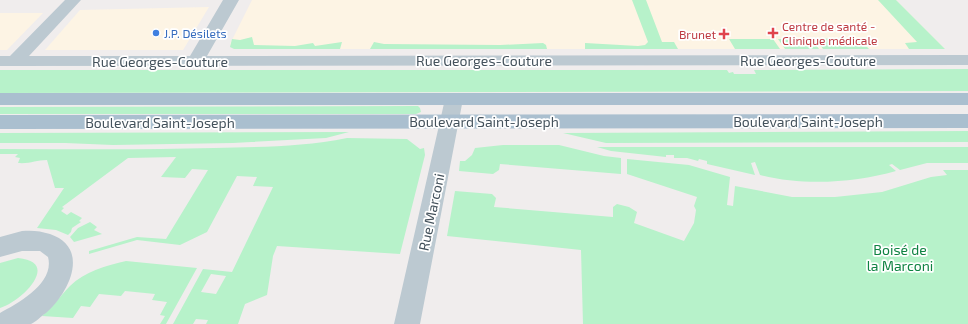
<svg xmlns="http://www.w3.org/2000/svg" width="968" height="324" viewBox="0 0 968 324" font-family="'Exo 2',sans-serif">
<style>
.commercial{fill:#fdf4e4}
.green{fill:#b7f2ca;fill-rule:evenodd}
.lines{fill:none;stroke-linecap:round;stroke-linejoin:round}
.minor{fill:#bcc9d1;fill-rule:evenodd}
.major{fill:#aabfcf;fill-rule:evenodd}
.shop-dot{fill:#3f7fe0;stroke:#fff;stroke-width:1.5}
.health-dot{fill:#e0444e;stroke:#fff;stroke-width:1.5}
.labels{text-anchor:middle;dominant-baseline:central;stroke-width:3.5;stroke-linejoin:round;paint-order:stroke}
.far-health-label{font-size:12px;fill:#be3a42;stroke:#fff;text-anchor:start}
.far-shop-label{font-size:12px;fill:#366cbe;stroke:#fff;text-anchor:start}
.street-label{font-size:14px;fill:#44525c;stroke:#fff}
.park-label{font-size:14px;fill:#0f8342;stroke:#fff}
</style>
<rect width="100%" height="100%" fill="#f0eded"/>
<path class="commercial" d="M252,0H896L945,49H234L230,44Z
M209,7L183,50H45L80,10Z
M0,13H43L7,50H0Z"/>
<path class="green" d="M632,0H646L662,42H674L678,49H585V43L638,46L645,45L648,42Z
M878,0H896L945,49H909L905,43L917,42Z
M252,37L254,45L295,46L313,43L315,46L342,42L340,49H234L230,47L232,39L240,40Z
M729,39H773L780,49H735Z
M778,39H812L819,49H785Z
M816,39C834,39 857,33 869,49H823Z
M374,42L384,44L500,45L543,43L546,45L547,49H370Z
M968,69V91L0,93V70H727L729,73L733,72L734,74H756L754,70Z
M418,106L420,108L421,112L416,114H0V107Z
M968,131V142L606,143L563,133Z
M349,132L326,138L233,143L113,145L65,143H0V133Z
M347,138L407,139L420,149L424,148L425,155L400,254L277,246L273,256L267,295L245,304L238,324H206L208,320L196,319L193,324H173L203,269L232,272L273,187L253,186L257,177L237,176L207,232L180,245L137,240L89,254V251L137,237L166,239L208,170L192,169L185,178L161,177L176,157L128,158L62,207L64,208L61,211L67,215L71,212L82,218L79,221L81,222L72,228L71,232L68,235L56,230L37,228L64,188H55L47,160C36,160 30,164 18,163L20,158L15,157L18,154H0V149C71,149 142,150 214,148C258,147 303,147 347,138ZM211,274L226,276L216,294L201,292Z
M503,145H559L604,156L621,158V174L500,164L499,170L493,174L459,171L460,161H465L472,155L475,148Z
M597,147H968V163H927L900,170L892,164L889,165L896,171C854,183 803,186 760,175L755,162L751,163L755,175L707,164V161L699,159L698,161L687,158H674V155H666V157L611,151Z
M627,159L689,165L730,177L727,205L733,206L735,186L792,197H835L882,192L931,177L947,175L943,170H968V324H583L581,250L447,236L455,191L492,194L496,198L494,207L613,217V207L617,204L629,207L637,212L634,223L684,241L694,223L696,210L694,206L697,197L627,174Z
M90,222L97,227L94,230L102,234L74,242L70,237L78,228Z
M18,258C62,262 21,302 0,308V263Z
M126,261L197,268L166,324H160L165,316L160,315L167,302L152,300L155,294L125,291L121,296L99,294L90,307L81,306L73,318L42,316C53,307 60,296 70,286C84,272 107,265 126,261Z"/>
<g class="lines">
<path class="minor" d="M65,0H81L29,56H190L223,0H239L207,56L968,55V65L0,66V56H10Z
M454,93L461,95L463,99L420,324H394L445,99L447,95Z
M22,231C32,230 41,231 50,234C91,248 69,293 46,313C41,316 36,322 31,324C23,324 9,324 0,324V313C19,303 55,283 48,257L40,251H22L0,257V237Z"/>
<path class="major" d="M0,93H968V105H0Z
M968,114V128L0,129V115Z"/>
</g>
<circle class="shop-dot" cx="156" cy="33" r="4"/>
<g class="health-dot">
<path d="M771 27h4v4h4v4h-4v4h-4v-4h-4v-4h4z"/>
<path d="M722 28h4v4h4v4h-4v4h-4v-4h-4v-4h4z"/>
</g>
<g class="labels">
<g class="far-health-label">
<text x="782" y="26">Centre de santé -<tspan x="782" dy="14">Clinique médicale</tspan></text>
<text x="716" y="34" text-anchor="end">Brunet</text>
</g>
<g class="far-shop-label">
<text x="164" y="33">J.P. Désilets</text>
</g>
<g class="street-label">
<text x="484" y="60">Rue Georges-Couture</text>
<text x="808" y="60">Rue Georges-Couture</text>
<text x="160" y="61">Rue Georges-Couture</text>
<text x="484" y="121">Boulevard Saint-Joseph</text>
<text x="808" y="121">Boulevard Saint-Joseph</text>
<text x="160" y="122">Boulevard Saint-Joseph</text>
<text transform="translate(431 212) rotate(-78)">Rue Marconi</text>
</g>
<g class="park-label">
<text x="900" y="249">Boisé de<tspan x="900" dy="16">la Marconi</tspan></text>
</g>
</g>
</svg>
